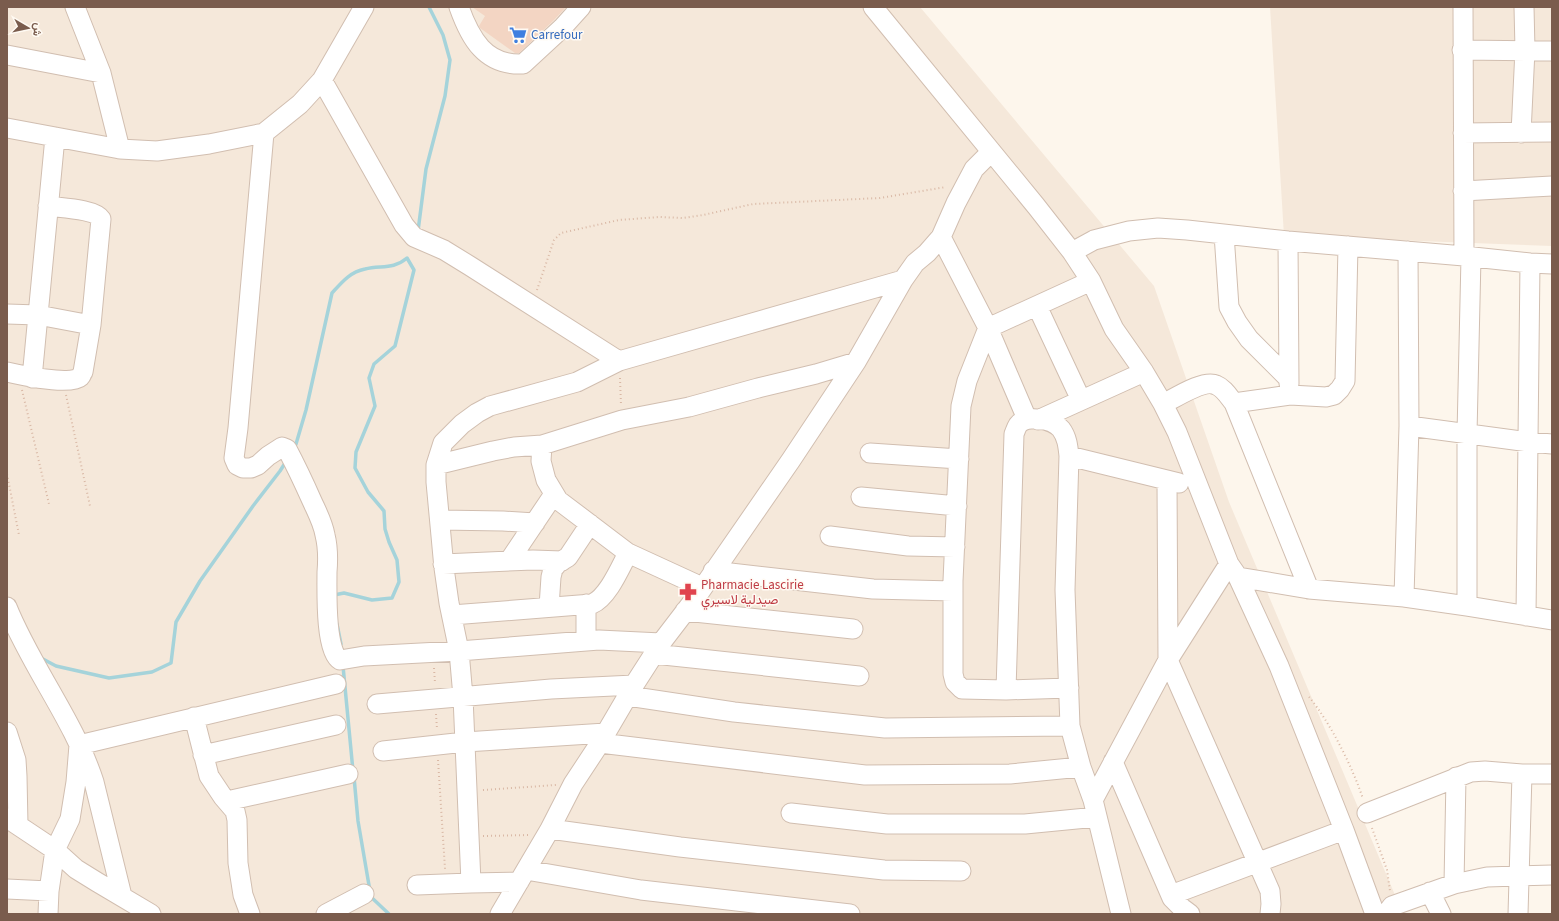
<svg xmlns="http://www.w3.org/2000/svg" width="1559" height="921" viewBox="0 0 1559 921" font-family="'Source Sans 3',Vazirmatn,sans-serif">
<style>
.residential{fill:#f5e8da}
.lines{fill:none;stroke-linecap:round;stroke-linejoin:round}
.stream{stroke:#a5d3da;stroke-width:3.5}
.building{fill:#f3d5c3}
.minor-casing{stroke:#d1beb0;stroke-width:21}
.path{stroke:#d9b8a5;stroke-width:2;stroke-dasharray:1 3;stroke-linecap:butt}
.minor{stroke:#fff;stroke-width:19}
.labels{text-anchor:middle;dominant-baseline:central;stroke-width:3;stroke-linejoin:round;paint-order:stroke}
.shop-label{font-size:13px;fill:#366cbe;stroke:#fffaf3;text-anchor:start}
.health-label{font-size:13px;fill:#be3a42;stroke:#fffaf3;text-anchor:start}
</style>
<rect width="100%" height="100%" fill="#fdf6ec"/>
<path class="residential" d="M7,7H920L1154,286L1229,502L1403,914H7Z
M1270,7H1552V246L1284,236Z"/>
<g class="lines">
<path class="stream" d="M418,231L426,169L445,96L450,60L443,35L429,7
M294,448L296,444L306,410L332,293C342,282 350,272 365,269C381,265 393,270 407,258L414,270L395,346L374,364L369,378L375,406L356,452L355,468L368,492L384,511L385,529L389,542L397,560L399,582L392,598L372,600L344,593L334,595L333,597
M337,624L341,644
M41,658L56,666L109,678L152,672L171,663L176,622L200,581L253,506L280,471L287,460
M343,666L353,771
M354,777L358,821L371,897L389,914"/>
</g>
<path class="building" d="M472,7H566L554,20L519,53H515L480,28L479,26L485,16Z"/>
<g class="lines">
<g class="minor-casing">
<path id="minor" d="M75,7L101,73L120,149
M459,7C470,38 485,66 523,64L562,28L581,7
M873,7L1036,206L1072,252L1091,281L1114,329L1144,372L1163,404L1177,432L1229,564L1238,577L1279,666L1344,830L1375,914
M1463,7L1464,256
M1462,50L1552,51
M7,55L101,73
M322,80L404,225L414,237L444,250L470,266L619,361
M7,128L120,149L157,151L209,144L264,133L300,104L322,80L364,7
M264,133L238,428L234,458L237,465L243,468H251L258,465L268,456L282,447L287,449C296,466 304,483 312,501C317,512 323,523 325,535C328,547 328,560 327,572C327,589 325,652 340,660L364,656L459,651L599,640L661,643
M1463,133L1552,132
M1521,133L1525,50L1524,7
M1463,191L1552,186
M1224,234L1229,307L1237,322L1249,339L1288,378
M941,237L988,328L967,381L961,406L953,581V674L955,682L962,689L1006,690
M1288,241L1289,384
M1072,252L1094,240L1129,231L1158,228L1187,230L1288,241L1464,256L1530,263L1552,264
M1037,306L1081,400
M7,314L38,315L91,325
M7,372C20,375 71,386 80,377C82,375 82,373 83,372L91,325L101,219C95,209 60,208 48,206
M32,378L55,137
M1234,403L1290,395L1326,397L1334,395L1340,389L1345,381L1348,246
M1163,404C1175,398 1204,379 1216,385C1224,388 1229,397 1234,403L1309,589
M1027,419L988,328L1091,281
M1038,420L1144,372
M1409,426L1529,442L1552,444
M870,453L959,459
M1069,456L1179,483
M436,465L493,451L514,447L542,445
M1167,480L1168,660L1270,891L1271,904L1270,914
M861,497L957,506
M440,520L503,521L535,523
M830,536L908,546L955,547
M509,561L554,494
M443,564L533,560L562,561
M713,571L873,589L953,591
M1238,577L1309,589L1404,597L1467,606L1552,620
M702,587L628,553L558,500L546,480L541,461L542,445L622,420L689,407L758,388L816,374L856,362
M1404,597L1409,426L1408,251
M1467,606V434L1471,257
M7,607C31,667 74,720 94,782L122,896
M549,607L551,577L553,569L558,563L568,557L590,524
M685,611L853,629
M452,615L592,604C608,597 620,568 628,553
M1526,616L1530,263
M586,641V604
M654,654L859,676
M1069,688L1006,690L1014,434C1015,432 1016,428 1018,425C1026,414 1053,419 1061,429C1067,437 1068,446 1069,456L1065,590L1070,726L1081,767L1093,800L1121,914
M628,696L734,712L885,728L1070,726
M377,704L551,689L634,685
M194,717L209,776L223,797L235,811L237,820L238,863L243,895L250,914
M7,732L16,760L17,776L18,825
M600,743L865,775L1010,774L1081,767
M383,751L465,742L606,733
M203,755L336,725
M1113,762L1172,898L1182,908L1190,914
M1093,800L1168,660L1229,564
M227,801L348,774
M791,813L887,824H1025L1097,817
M1367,813L1471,772L1485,771L1522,774H1552
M7,818L55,850L76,869L97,882L151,914
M550,829L680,847L884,870L961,871
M526,870L641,890L850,914
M519,882L471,883L463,697L459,651L449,603L444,568L436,482V465L443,443L462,424L477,413L490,406L577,382L619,361L903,280
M1454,884L1456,777
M417,885L471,883
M7,889L49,891
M1430,892L1441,914
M1171,895L1344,830
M48,914L49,891L55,850L70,819L76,782L79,745L336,684
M326,914L364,894
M500,914L550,829L573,784L600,743L634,685L661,643L697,596L791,460L856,362L903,280L915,263L927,253L941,237L956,203L974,169L991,152
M1386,914L1392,906L1454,884L1487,877L1552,875
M1518,914L1522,774"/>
</g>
<path class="path" d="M537,290L554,240L561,233L619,220L659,217L683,218L703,215L753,204L880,198L946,187
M620,378L621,405
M22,390L49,504
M66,395L90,506
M7,474L19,535
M434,668L435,683
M1309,697C1330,722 1353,768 1363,799
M436,714L437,729
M438,760L445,869
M483,790L556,785
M1372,828L1387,870L1390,891
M483,836L529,835"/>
<use href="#minor" class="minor"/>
</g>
<defs>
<g id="supermarket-bare" transform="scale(1.38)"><path d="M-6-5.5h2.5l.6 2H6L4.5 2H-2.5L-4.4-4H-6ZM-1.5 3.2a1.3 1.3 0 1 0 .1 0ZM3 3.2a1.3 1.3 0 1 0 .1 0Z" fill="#3f7fe0" stroke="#fffaf3" stroke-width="2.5" paint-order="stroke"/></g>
<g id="pharmacy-bare" transform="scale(1.38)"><path d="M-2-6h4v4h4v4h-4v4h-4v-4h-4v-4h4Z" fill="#e0444e" stroke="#fffaf3" stroke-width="2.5" paint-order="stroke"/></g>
</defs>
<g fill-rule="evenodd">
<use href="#supermarket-bare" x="518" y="35"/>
<use href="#pharmacy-bare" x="688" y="592"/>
</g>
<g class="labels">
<g class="shop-label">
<text x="531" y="35">Carrefour</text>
</g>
<g class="health-label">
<text x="701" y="585">Pharmacie Lascirie<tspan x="701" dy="15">صيدلية لاسيري</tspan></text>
</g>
</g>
<rect width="1559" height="921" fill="none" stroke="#7a5c4d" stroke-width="16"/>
<g transform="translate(28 28) rotate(99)" stroke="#fffaf3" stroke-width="3" paint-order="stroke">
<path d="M0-3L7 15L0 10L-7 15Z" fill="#7a5c4d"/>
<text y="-6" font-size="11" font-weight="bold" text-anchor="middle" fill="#7a5c4d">ش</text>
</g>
</svg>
